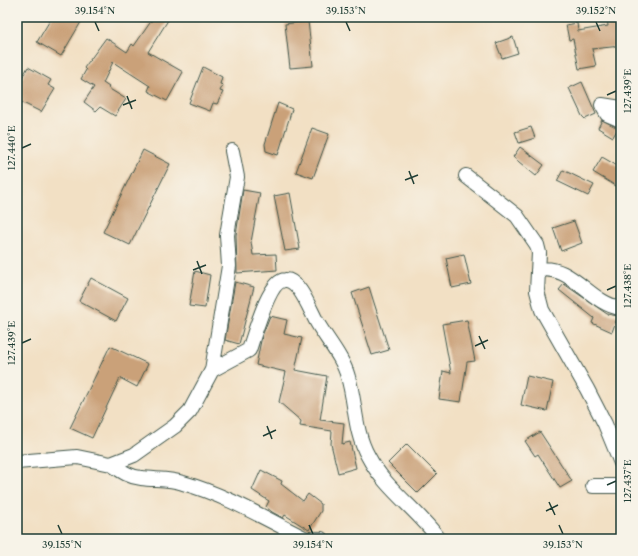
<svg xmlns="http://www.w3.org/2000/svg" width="638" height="556" viewBox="0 0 638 556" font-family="'Libre Caslon Text',serif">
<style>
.building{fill:#caa179}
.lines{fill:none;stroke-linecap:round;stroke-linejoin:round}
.street-casing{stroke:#3f554a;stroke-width:16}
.street{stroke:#fff;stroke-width:14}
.ticks{fill:none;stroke:#1f3d34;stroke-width:1.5}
.neatline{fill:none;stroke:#1f3d34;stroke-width:1.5}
.ticks-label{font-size:10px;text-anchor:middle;fill:#1f3d34}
</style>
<rect width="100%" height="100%" fill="#f7f3e8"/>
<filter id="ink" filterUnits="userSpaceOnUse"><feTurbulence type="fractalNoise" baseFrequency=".025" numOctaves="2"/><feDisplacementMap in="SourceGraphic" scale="8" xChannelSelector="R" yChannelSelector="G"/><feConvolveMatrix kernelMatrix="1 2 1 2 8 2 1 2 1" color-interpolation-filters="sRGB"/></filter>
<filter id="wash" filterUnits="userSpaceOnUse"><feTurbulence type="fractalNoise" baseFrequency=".012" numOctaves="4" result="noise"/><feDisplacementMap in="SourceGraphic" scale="16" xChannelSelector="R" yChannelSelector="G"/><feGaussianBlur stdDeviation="0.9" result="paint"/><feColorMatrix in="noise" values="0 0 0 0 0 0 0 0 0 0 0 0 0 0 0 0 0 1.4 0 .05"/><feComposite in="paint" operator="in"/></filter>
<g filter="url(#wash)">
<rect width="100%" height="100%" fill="#f2e0c4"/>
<g id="blocks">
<path class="building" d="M52,17H84L61,56L37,42Z
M154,17H170L148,52L183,72L167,101L148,91L150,86L113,62L103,83L109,87L108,88L126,99L115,116L100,107L96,111L84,102L94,87L81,79L86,70L84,68L106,38L127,52L132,44L134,46Z
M607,17H621V46L592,49L596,66L579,69L573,39L569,40L566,25L577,23L578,31L608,26Z
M308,21L313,66L290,68L285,24Z
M513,37L518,53L502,58L496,43Z
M28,67L51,80L48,85L55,89L41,112L17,100V86Z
M203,67L222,77L220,84L223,85L220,91L223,92L217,104L213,103L210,111L189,103Z
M582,82L596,114L585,119L582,116L569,88Z
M278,103L292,109L278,155L266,151L265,144Z
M602,120L618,128L613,137L598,128Z
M531,127L535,138L519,143L515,132Z
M312,128L329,134L313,178L296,172Z
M520,147L544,165L536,176L513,157Z
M143,150L170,164L130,245L103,232Z
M602,157L621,168V176L616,186L593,172Z
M563,170L594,185L588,196L557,181Z
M243,190L260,193L251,242L253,255L276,254L277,270L237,273L236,235Z
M290,193L300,249L285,251L274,196Z
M574,221L582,243L561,251L553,228Z
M464,254L471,284L452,288L446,258Z
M195,271L210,275L205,308L189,306Z
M91,278L128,298L116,321L79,301Z
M235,282L254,287L239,344L225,340Z
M564,284L607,314L618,316L612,332L592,323L594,318L559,290Z
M369,287L389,350L372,355L352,293Z
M270,316L287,320L284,334L302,338L295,370L327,376L320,420L344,423L342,444L350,442L356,468L338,473L331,444L332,431L300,426L301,421L279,402L286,372L256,365L262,336Z
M467,320L475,361L467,362L461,402L439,399L443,371L451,373L442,324Z
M110,346L148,364L137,387L120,378L92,438L70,428Z
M527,376L553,382L547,411L521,405Z
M540,432L572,481L560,488L538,454L535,456L525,441Z
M407,444L437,474L418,493L388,463Z
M261,470L282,481L281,484L303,501L308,494L321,504V511L309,530L285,515L283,518L272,512L266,507L269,501L252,490Z"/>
</g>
</g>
<g filter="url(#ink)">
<use href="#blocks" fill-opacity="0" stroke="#3f554a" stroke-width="1"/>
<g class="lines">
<g class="street-casing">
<path id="street" d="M621,108L602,105L607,114L621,120
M466,176L517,216L537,245L539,253L537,291L542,310L587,389L605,424L621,463
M538,270C571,263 590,304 621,308
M212,370L229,266L227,235L237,177L232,151
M17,462L77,457L111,464L134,455L175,426L190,411L212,370L249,350C254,336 269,280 285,280C300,279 311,313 318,324C328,341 343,358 348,377C356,403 354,431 368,456C385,489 417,509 439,539
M111,464C120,470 129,477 141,478C155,480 169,478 183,483C226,495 266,519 306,539H321
M593,486H621"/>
</g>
<use href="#street" class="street"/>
</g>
</g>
<path class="ticks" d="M95,22L99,31M346,22L350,31M596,22L600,31M607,95L616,91M127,96L132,109M123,105L136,100M22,148L31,144M409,171L414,184M405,180L418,175M197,261L202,274M193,270L206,265M607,290L616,286M479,336L485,349M22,343L31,339M475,346L488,340M267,426L272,439M263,436L276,430M607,485L616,481M549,502L555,515M546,511L558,505M58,525L62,534M309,525L313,534M559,525L563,534"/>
<rect width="638" height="556" fill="none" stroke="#f7f3e8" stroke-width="44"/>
<rect x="22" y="22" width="594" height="512" class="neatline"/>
<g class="ticks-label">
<text x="95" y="14">39.154°N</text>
<text x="346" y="14">39.153°N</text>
<text x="596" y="14">39.152°N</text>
<text transform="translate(627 91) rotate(-90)" y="4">127.439°E</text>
<text transform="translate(11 148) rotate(-90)" y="4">127.440°E</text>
<text transform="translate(627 286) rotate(-90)" y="4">127.438°E</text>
<text transform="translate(11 343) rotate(-90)" y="4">127.439°E</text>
<text transform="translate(627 481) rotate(-90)" y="4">127.437°E</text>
<text x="62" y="548">39.155°N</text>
<text x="313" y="548">39.154°N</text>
<text x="563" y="548">39.153°N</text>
</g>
</svg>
